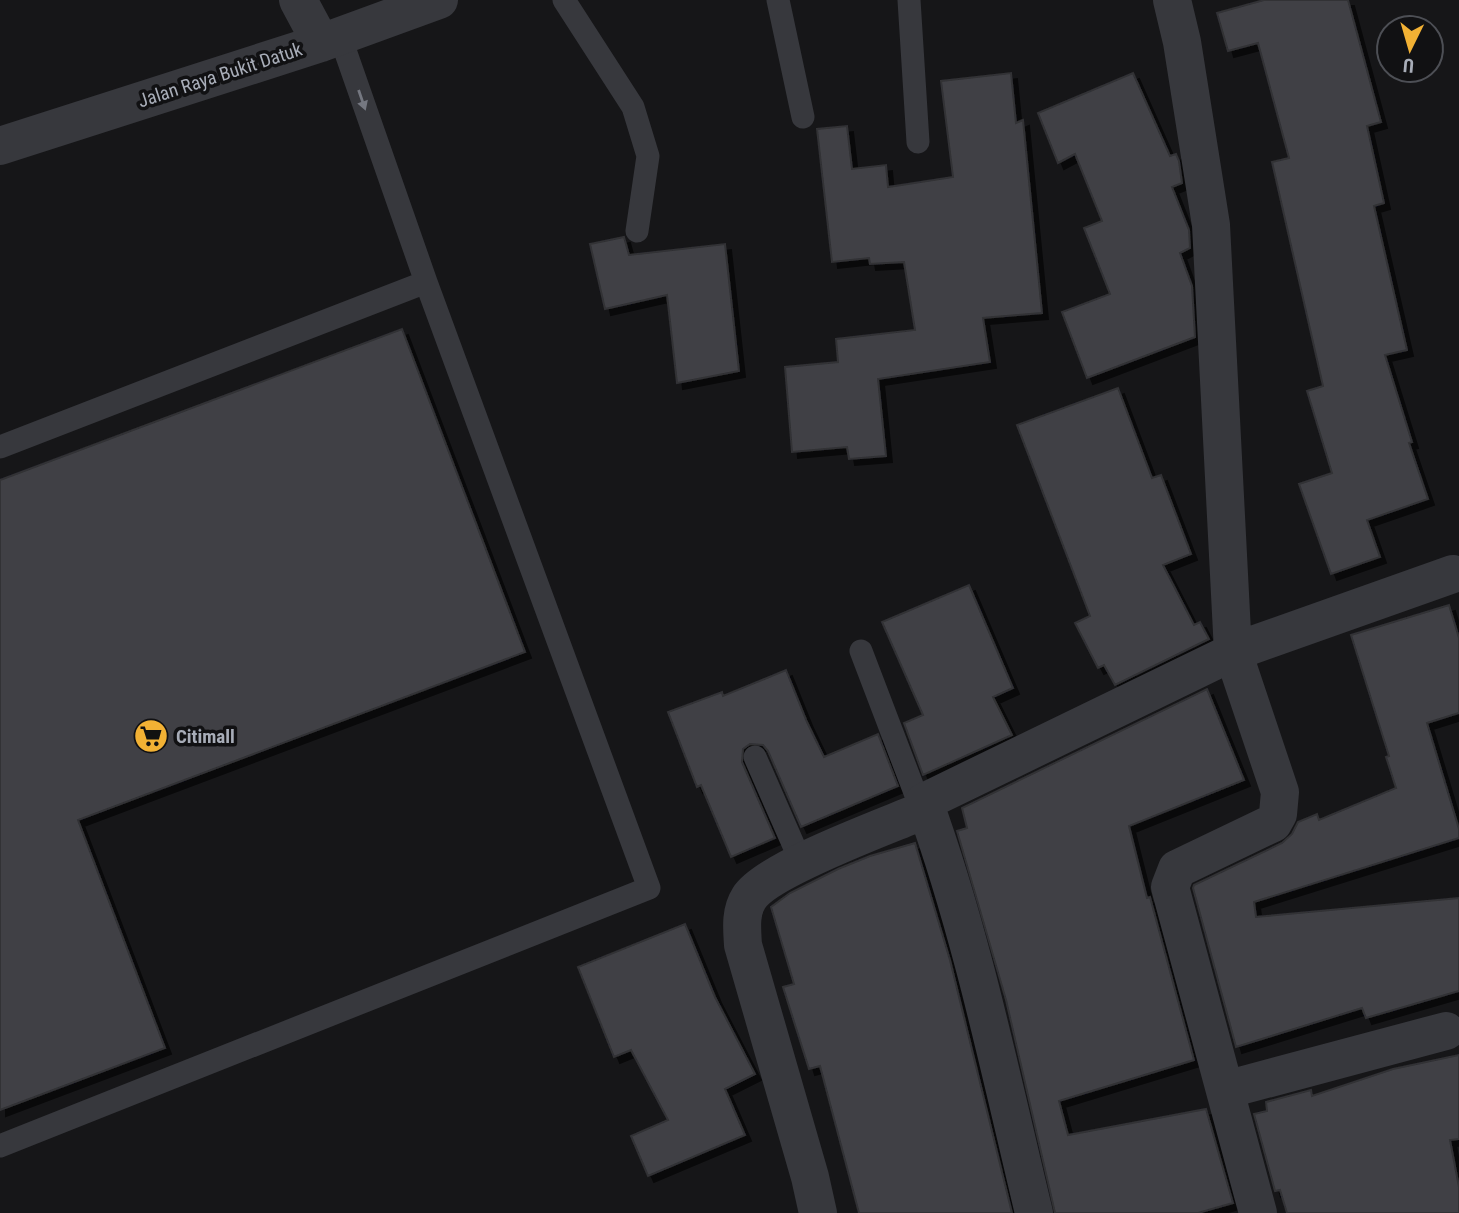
<svg xmlns="http://www.w3.org/2000/svg" width="1459" height="1213" viewBox="0 0 1459 1213" font-family="'Roboto Condensed',sans-serif">
<style>
.building{fill:#404145;stroke:#303034;stroke-width:2;filter:url(#shadow)}
.lines{fill:none;stroke-linecap:round;stroke-linejoin:round}
.lane{stroke:#37383d;stroke-width:23}
.street{stroke:#37383d;stroke-width:38}
.oneway{fill:#757881}
.labels{text-anchor:middle;dominant-baseline:central;stroke-width:7;stroke-linejoin:round;paint-order:stroke}
.street-label{font-size:19px;fill:#a8adb8;stroke:#111113}
.poi-label{font-size:19px;font-weight:bold;fill:#a8adb8;stroke:#111113;text-anchor:start}
</style>
<defs>
<filter id="shadow"><feDropShadow dx="6" dy="6" stdDeviation="0" flood-color="#0009"/></filter>
</defs>
<rect width="100%" height="100%" fill="#161618"/>
<path class="building" d="M1264,0H1348L1381,122L1367,126L1384,203L1374,206L1407,350L1385,355L1412,442L1409,443L1428,499L1367,520L1380,557L1331,574L1299,484L1332,473L1307,391L1323,386L1272,162L1289,158L1258,43L1228,51L1217,13Z
M1011,73L1016,123L1023,120L1042,313L983,318L990,362L878,379L886,456L849,459L847,447L792,452L785,367L838,362L836,339L915,330L904,262L870,264L869,258L832,262L817,129L847,126L852,169L886,165L888,187L953,177L941,81Z
M1133,73L1170,156L1176,154L1179,161L1182,183L1172,187L1189,230L1190,248L1180,253L1192,286L1195,337L1087,378L1062,312L1110,294L1084,228L1102,221L1075,154L1058,163L1038,113Z
M624,237L629,255L725,244L739,371L677,383L667,295L605,309L590,244Z
M402,329L525,652L78,820L165,1048L0,1110V480Z
M1118,388L1152,478L1161,475L1191,554L1163,565L1194,625L1200,622L1209,639L1115,685L1104,665L1098,668L1075,623L1090,616L1017,425Z
M969,585L1013,688L993,697L1012,735L923,775L904,723L923,715L882,622Z
M1449,605L1459,638V713L1427,723L1459,829V838L1254,902L1256,917L1459,898V991L1366,1018L1362,1008L1236,1047L1193,888L1194,885L1282,843L1292,834L1298,822L1317,814L1319,820L1396,788L1386,757L1389,756L1351,635Z
M786,670L807,722L824,757L878,734L898,786L801,827L768,751L763,745L750,744L743,749L742,762L775,838L731,857L701,785L697,787L668,712L722,692L723,696Z
M1207,689L1244,780L1129,826L1147,898L1150,897L1194,1060L1059,1101L1068,1135L1206,1109L1233,1203L1198,1213H1055L1006,1000L957,831L967,828L962,808Z
M915,843L950,960L1012,1213H859L820,1066L809,1069L783,987L794,984L771,907L790,893L838,869L870,856Z
M685,924L715,997L755,1074L725,1089L745,1135L648,1176L631,1136L668,1120L631,1050L614,1057L578,967Z
M1459,1055V1139L1450,1140L1459,1187V1213H1287L1280,1190L1275,1191L1254,1114L1267,1111L1266,1102L1311,1090L1312,1096L1393,1069Z"/>
<g class="lines">
<path class="lane" d="M564,0L633,107L648,156L637,231
M778,0L803,117
M909,0L918,142
M0,447L426,282
M861,651L922,811
M755,757L801,862
M0,1146L649,888L426,282L340,36"/>
<path class="street" d="M298,0L321,43
M1172,0L1182,42L1211,225L1233,652L1280,792L1278,814L1273,823L1177,869L1170,887L1258,1213
M0,146L321,43L439,0
M924,802C972,935 1001,1076 1034,1213
M1225,1090L1446,1031
M818,1213L810,1177L743,945C742,929 740,912 749,898C767,869 887,826 922,811L924,802L1233,652L1453,574"/>
</g>
<defs><path id="oneway-solid" d="M-6-.8H1V-3.2L6.5 0L1 3.2V.8H-6Z" transform="scale(1.75)"/></defs>
<use class="oneway" href="#oneway-solid" transform="translate(362 100) rotate(71)"/>
<defs>
<g id="supermarket-disc" transform="scale(1.75)"><circle r="9.5" fill="#f2b134" stroke="#111113"/><path d="M-6-5.5h2.5l.6 2H6L4.5 2H-2.5L-4.4-4H-6ZM-1.5 3.2a1.3 1.3 0 1 0 .1 0ZM3 3.2a1.3 1.3 0 1 0 .1 0Z" fill="#111"/></g>
</defs>
<g fill-rule="evenodd">
<use href="#supermarket-disc" x="151" y="736"/>
</g>
<g class="labels">
<g class="street-label">
<text transform="translate(220 75) rotate(-18)">Jalan Raya Bukit Datuk</text>
</g>
<g class="poi-label">
<text x="176" y="736">Citimall</text>
</g>
</g>
<g transform="translate(1410 49) rotate(185)"><circle r="33" fill="#111113" stroke="#4d4f55" stroke-width="2"/>
<path d="M0-5L12 26L0 18L-12 26Z" fill="#f2b134"/>
<text y="-10" font-size="19" font-weight="bold" text-anchor="middle" fill="#a8adb8">U</text>
</g>
</svg>
